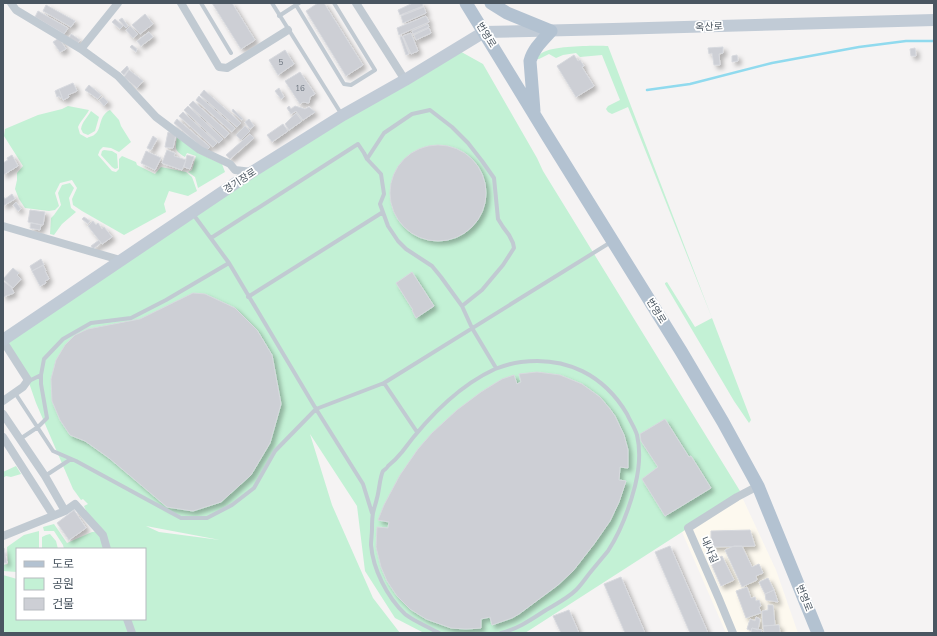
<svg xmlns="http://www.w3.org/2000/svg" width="937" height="636" viewBox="0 0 937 636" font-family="'Nunito Sans','Noto Sans KR',sans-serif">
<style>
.commercial{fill:#fdf9ef}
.green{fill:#c3f1d5;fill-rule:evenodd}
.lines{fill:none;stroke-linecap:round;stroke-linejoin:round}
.stream{stroke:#90daee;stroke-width:2.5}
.building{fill:#cdcfd5;stroke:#d7d9de;filter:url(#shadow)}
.lane{stroke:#c1cad2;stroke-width:4}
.street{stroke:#c1cad2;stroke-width:8}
.secondary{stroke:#c1cbd6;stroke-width:12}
.primary{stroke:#b3c2d1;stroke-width:13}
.labels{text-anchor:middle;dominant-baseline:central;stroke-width:3.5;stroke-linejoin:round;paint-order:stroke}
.number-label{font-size:8px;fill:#6b747e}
.street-label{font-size:10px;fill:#4a5661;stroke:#fff}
</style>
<defs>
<filter id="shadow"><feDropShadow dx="3.5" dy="3.5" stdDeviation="2" flood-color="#0004"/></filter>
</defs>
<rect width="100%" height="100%" fill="#f5f3f3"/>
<path class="commercial" d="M742,497L776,570L798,633H726L682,532Z"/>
<path class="green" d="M608,46L751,420L749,423L734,401L665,284V283L667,282L695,327L712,318L628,107L612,114L608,112L606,109L608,106L620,100L602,55L580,57L576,53L563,55L556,58L549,54L539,59H536C539,55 541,53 546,51C555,46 597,45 608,46Z
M456,49L483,64L537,158L543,171L740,491L682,532L525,633H424L395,618L365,571L357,506L310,434L332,505L373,598L400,633H3V575L17,579V619H145V549H64L63,545L54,531H44L43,527L54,524L67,543L92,532L102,531L87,513L84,506L88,504L83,499L81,500L76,493L73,489L36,403L28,380L3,341L120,260ZM146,526L220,540L159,532Z
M68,106L89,110C86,116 81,120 78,127L80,134L87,138C88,137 93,136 94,135C103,129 97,117 110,110L119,120L121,126L131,142L119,152L111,148L103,147L100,150L98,155L112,171L116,172L119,169V159L122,156L136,162L137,165L155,174L161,167L186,172L192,177L197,191L188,196L169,191L164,204L166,212L124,235L82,211L73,205L72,199L77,188L72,180L60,183L55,193L59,206L55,210L49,211L25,208L19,199L15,189L17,180V173L23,166L4,136L5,129L38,115L62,109Z
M91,111L99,117L95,131L88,135L83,133L81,129C82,122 87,118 91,111Z
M177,136L198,153L222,164L225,172L198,188L195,177L188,172L192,170L196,156L187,153L185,157C173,150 176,148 177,136Z
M104,150L112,151L117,154L118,168L115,169L112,167L101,155L102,151Z
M70,183L74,188L69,198L71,208L76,212L62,224L54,235L50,234L51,218L54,215L61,205L58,193L62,185Z
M16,466L21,474L11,477L6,476L3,478V472Z
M39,531V549H17V572L3,571V565L8,564L7,547L24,535Z
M50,534L56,541L58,549H42V537L46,535Z"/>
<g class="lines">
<path class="stream" d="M647,90L690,84L772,63L859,47L906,41H934"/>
</g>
<path class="building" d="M212,3H232L255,40L241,49Z
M318,3H324L363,65L346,76L306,11Z
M413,3H422L423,6L400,15L398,10Z
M46,5L75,21L71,27L43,11Z
M424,7L426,13L403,23L401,16Z
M38,11L68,28L64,34L35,17Z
M145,14L153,24L140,34L132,25Z
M426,16L429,22L399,35L397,28Z
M122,18L128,26L126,28L119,20Z
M115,19L123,26L120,29L112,22Z
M428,24L429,27L413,34L412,31Z
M130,26L138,34L133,38L126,30Z
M429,28L431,33L416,40L414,35Z
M149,32L153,37L141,46L137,41Z
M411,33L418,51L411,54L403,36Z
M71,34L80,40L78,43L69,38Z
M402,36L409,54L406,55L400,37Z
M59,38L66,49L60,52L53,42Z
M132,45L137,49L136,52L130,47Z
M723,47V53L719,54L720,65H714L712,53L709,54L708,48Z
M915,48L916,56H911L910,49Z
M285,50L294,64L278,75L269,60Z
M574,55L578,61L580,60L584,66L582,67L594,86L576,97L557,66Z
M737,55L738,61L732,62V56Z
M127,66L129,69L124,75L121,72Z
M129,70L143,81L137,88L124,77Z
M300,72L315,94L310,97L309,103L303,102L300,104L285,81Z
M73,83L77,91L68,95L69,97L63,100L59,89Z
M89,85L101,95L98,99L85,90Z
M279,88L284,97L281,99L275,91Z
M59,89L62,97L60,98L59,96L57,97L55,91Z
M204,90L241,123L237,127L200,95Z
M199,96L235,128L232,132L196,100Z
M103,97L108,102L104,106L99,100Z
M193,101L229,133L225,138L189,105Z
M188,106L223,139L219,143L184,110Z
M289,106L291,109L295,106L305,109L309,107L315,112L303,120L296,111L291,114L287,108Z
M233,109L243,119L241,120L232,111Z
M183,112L217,143L213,147L179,116Z
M296,113L302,121L289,130L285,124Z
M177,119L210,147L206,151L174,123Z
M249,119L254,126L250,129L245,122Z
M283,124L288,131L272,142L267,135Z
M245,126L250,131L241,140L236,135Z
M168,132L176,134L173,148L165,147Z
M250,134L254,138L230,159L226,155Z
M153,136L157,139L151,150L147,148Z
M390 193a48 48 0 1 1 96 0a48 48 0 1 1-96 0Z
M167,150L175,153L174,156L186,160L182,170L162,163Z
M146,151L161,158L155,170L141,163Z
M12,155L18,166L3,175V163L8,160L7,158Z
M187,155L194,157L190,169L184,167Z
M12,194L15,199L3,206V196L5,199Z
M16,202L21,209L18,211L13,205Z
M30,210L45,212L43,225L28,222Z
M84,217L90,221L88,224L82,219Z
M93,221L96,225L98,223L102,229L104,227L112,237L102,244L88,226Z
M31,223L41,225L40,230L30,228Z
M99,240L101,243L93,249L91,246Z
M41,259L44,265L32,271L30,266Z
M43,265L46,271H45L49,279L45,281L46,283L40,286L32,271Z
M13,268L19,273L17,275L21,279L13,288L3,279Z
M412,272L434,306L416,318L412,310H413L396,283Z
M3,281L11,287L14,293L3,297Z
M193,293L205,294L235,308L257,330L272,355L281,404L270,443L251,475L221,502L193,511L167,507L109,458L85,441L70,435L60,420L52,401L51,379L56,360L65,345L75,335L88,329L140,319Z
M537,372L560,375L582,384L600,397L610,409L615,416L624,435L628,450V468L620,467L619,480L626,481L619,502L610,521L594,544L573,571L558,585L519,614L512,618L492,625L490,617L481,619V628L466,629L451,628L426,619L410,609L397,596L387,581L381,567L376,547L377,527L388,528L389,522L378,520L384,505L400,475L418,449L432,433L457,410L481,392L502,379L514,375L517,384L521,382L519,374Z
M665,419L689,457L691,456L711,488L665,516L642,479L658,467L641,441L640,434Z
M74,510L86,528L69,540L57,523Z
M750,530L755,546L711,547V531Z
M670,546L708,633H690L655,552Z
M734,546H742L752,567L759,564L763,573L756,576L757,580L742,587L725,550Z
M3,548H4L7,563H3Z
M717,556L718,558L722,556L734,580L721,586L709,559Z
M621,577L645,633H625L604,584Z
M768,578L774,590L765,594L759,582Z
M747,587L751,598L755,597L756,601L759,600L761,606L759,607L761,613L746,618L736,591Z
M774,590L778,602L766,600L765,594Z
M768,605H773L775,625L763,626L762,611L768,610Z
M569,610L579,633H561L553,616Z
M756,617L760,619L758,630L752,628L751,631L747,629L750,619L755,621Z
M779,625L780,633H764L763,626Z
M752,628L762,630L761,633H751Z"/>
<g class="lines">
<path class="lane" d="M201,3L231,53
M272,3L342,115
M296,5L344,84L351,85L375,70L334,3
M279,16L299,3
M367,159L384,133L412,114L430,110L452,127L468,143L482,161L494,178L498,219L503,227L509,235L513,243L514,248L503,265L482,290L462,306
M193,214L229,263L316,409L363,484L372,513
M211,238L358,144L364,153L367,159L381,174L384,194L380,204L388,226L398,241L406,249L432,266L441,277L462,306L472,328L496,368
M248,297L383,212
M27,382L41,375L44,359L63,339L91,323L131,318L166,300L229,263
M384,383L417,432
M15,393L53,451L76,461L181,518H207L232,505L254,488L275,451L316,409L384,383L611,242
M20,439L38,427L47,418L41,384V375
M45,476L71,459
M439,633C430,628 412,620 405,614C387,597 373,569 371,545C371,540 372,534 372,529C372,524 372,518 373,513C374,508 376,503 377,498C379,492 380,476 383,471C383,471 388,467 388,466C393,462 398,457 402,452C425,421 458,386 495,369C503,366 512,363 521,362C566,356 604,375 627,414C630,421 635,428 637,435C641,452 639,470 635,486C629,509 621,531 608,551C603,557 598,563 593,569C587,576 582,584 576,590C568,598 556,604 546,610C532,619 518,629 501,633"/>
<path class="street" d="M11,3L16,10L81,49L118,76L156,117L200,150L230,164L235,170L252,172
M181,3L219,67L227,68L288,30
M356,3L405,80
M81,49L118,3
M3,226L120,260
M3,341L28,380L23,387L3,401
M3,414L45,476L65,511L75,504L103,535L107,549
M3,437L53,515
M3,536L65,511
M127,619L132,633
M733,633L719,599L688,528L737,497L758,486"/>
<path class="secondary" d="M3,340L252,172L343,115L405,80L484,32L613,29L934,20"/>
<path class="primary" d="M466,3L548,137L681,351L723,422L758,486L818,633
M491,3L507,13L551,31C543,40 533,49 530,61L534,111"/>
</g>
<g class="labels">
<g class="number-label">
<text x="281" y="62">5</text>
<text x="300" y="88">16</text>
</g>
<g class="street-label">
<text transform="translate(709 27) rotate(-2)">옥산로</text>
<text transform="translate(486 35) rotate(58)">번영로</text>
<text transform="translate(240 181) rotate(-33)">경기장로</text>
<text transform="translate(656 311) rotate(58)">번영로</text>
<text transform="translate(709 550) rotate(66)">내사길</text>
<text transform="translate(804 598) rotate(68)">번영로</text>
</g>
</g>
<rect width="937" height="636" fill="none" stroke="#4a5661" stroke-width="8"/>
<rect x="16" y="548" width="130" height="72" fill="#ffffff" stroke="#b7bbc0"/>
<rect x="24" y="561" width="20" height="6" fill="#b3c2d1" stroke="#b7bbc0"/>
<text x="52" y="568" font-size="12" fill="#4a5661">도로</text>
<rect x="24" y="578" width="20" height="12" fill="#c3f1d5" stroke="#b7bbc0"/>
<text x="52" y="588" font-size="12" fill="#4a5661">공원</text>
<rect x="24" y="598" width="20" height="12" fill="#cdcfd5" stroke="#b7bbc0"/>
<text x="52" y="608" font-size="12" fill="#4a5661">건물</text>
</svg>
